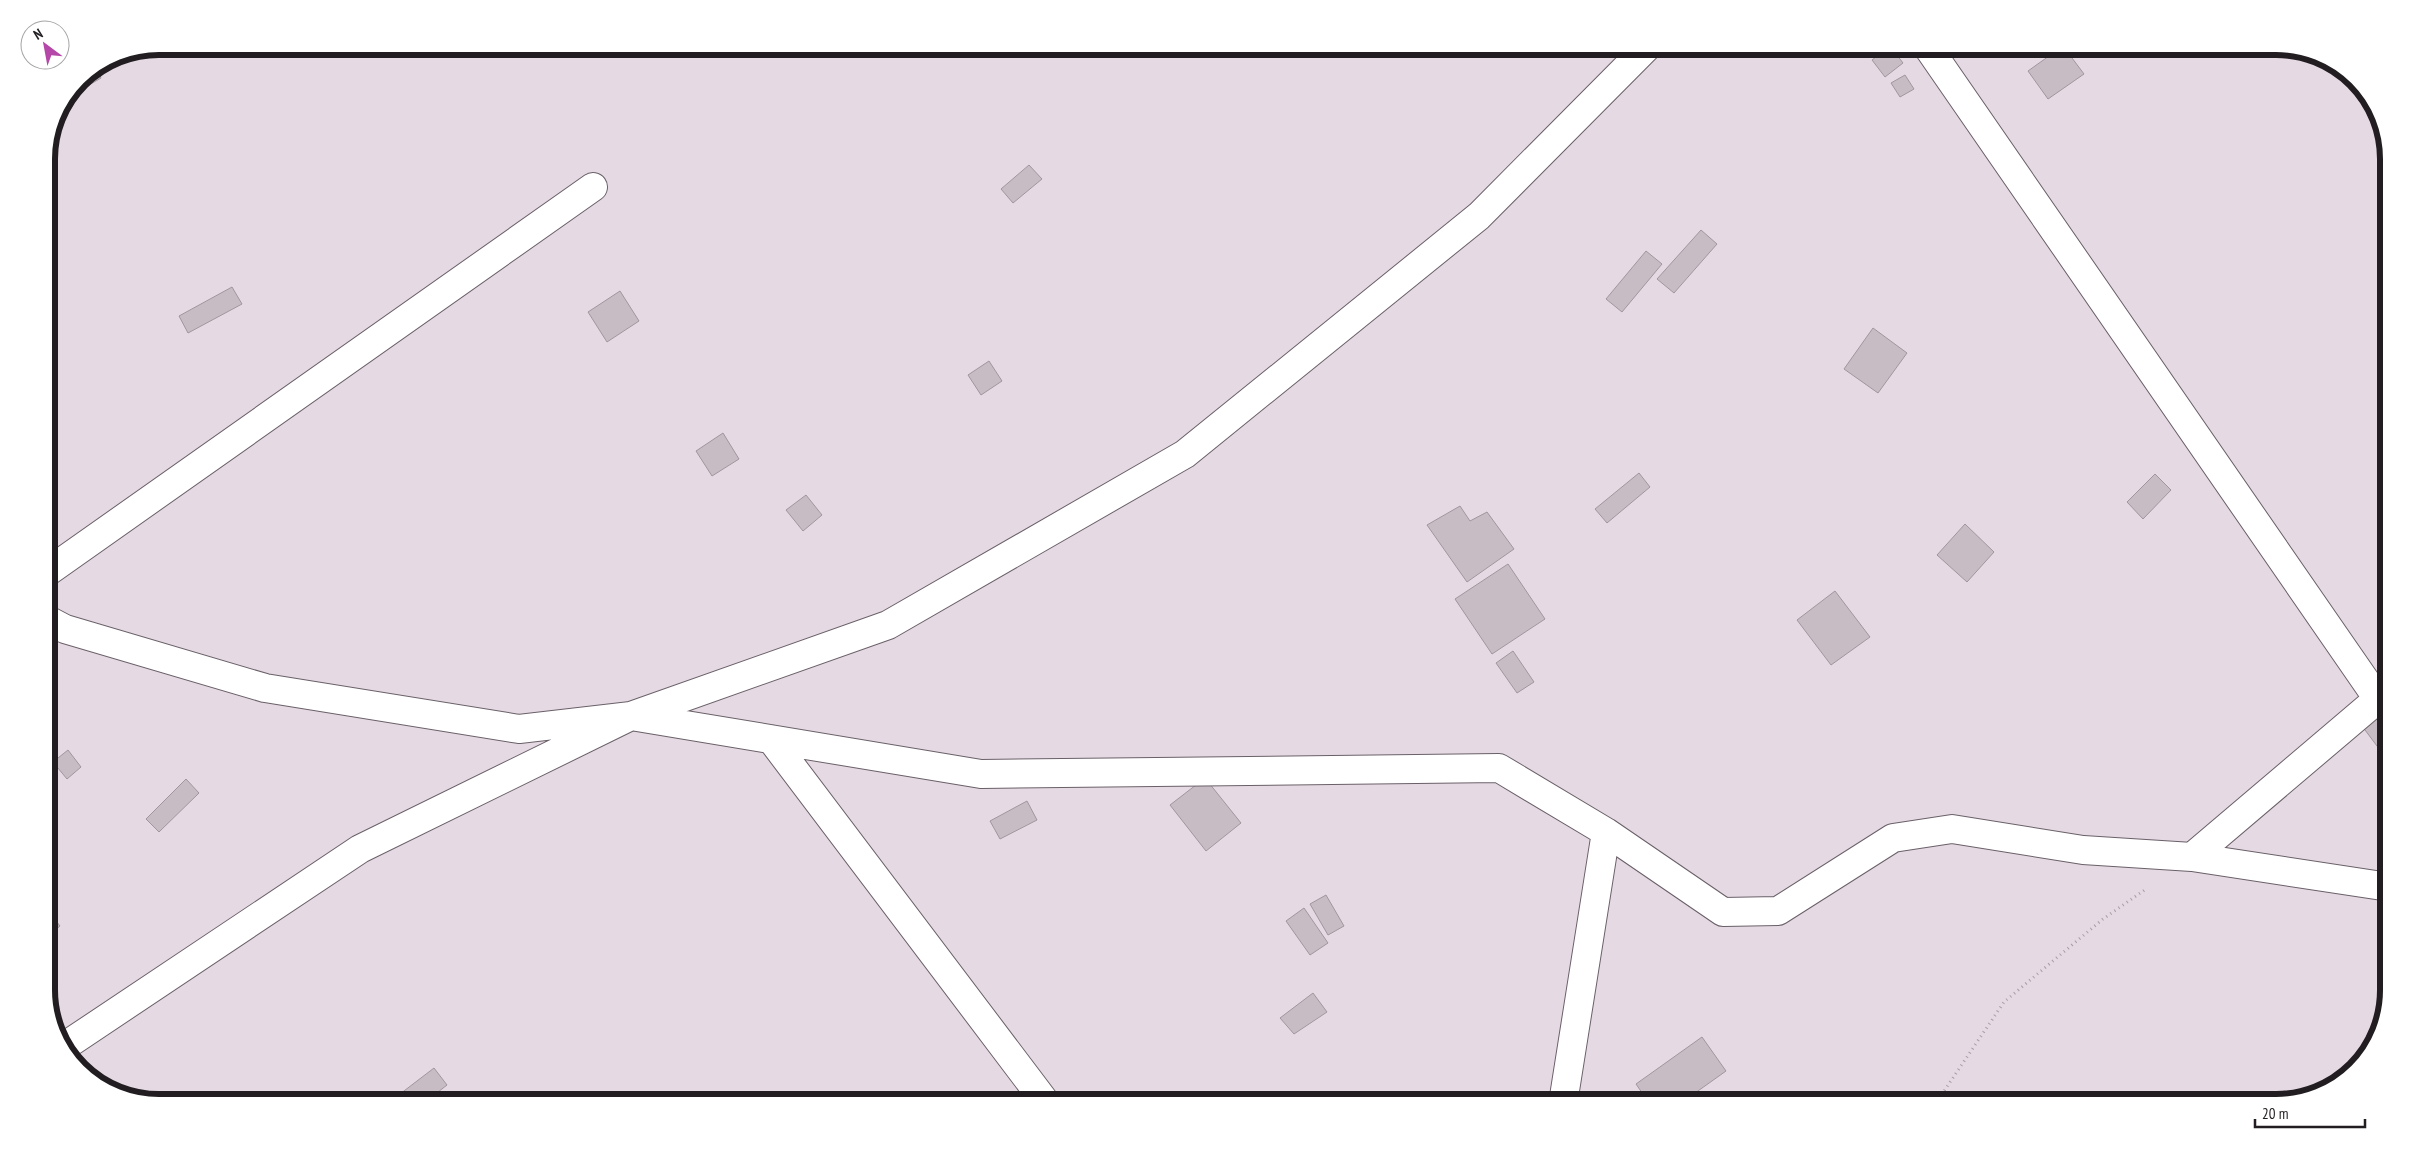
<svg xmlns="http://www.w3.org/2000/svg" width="2435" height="1149" viewBox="0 0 2435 1149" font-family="'PT Sans Narrow',sans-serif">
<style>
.building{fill:#c7bcc4;stroke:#a0969e}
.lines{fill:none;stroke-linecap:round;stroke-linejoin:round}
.street-casing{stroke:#6a6068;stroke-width:30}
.path{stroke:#a79ea5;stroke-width:3;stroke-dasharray:1 4;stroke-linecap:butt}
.street{stroke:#fff;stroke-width:28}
.rim{fill:none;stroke:#211d20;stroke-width:6}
</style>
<rect width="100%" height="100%" fill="#e5dae3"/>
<path class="building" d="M1890,46L1903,63L1885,77L1872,60Z
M2063,46L2084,74L2048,99L2028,71Z
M96,68L101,78L67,98L79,79Z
M1905,75L1914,89L1900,97L1891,83Z
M1029,165L1042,179L1013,203L1001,189Z
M1701,230L1717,244L1674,293L1657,279Z
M1646,251L1662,264L1622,312L1606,299Z
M232,287L242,304L188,333L179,316Z
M620,291L639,321L607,342L588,312Z
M1873,328L1907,353L1878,393L1844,369Z
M989,361L1002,381L981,395L968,375Z
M723,433L739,459L712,476L696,451Z
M1639,473L1650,487L1607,523L1595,509Z
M2155,474L2171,490L2143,519L2127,502Z
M806,495L822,515L803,531L786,510Z
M1460,506L1470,521L1487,512L1514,549L1467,582L1427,525Z
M46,519L55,534L46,539Z
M1965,524L1994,552L1967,582L1937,555Z
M1508,564L1545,619L1492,654L1455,599Z
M1835,591L1870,637L1831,665L1797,620Z
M1513,651L1534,682L1517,693L1496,663Z
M2389,706V762L2362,726Z
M68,750L81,767L67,779L53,762Z
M1205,778L1241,823L1206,851L1170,805Z
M186,779L199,793L159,832L146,819Z
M1027,801L1037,820L1000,839L990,821Z
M1326,895L1344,926L1328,935L1310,904Z
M1304,908L1328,943L1310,955L1286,921Z
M49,912L60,926L47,937V914Z
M1313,993L1327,1012L1294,1034L1280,1018Z
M1702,1037L1726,1071L1681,1103H1649L1636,1084Z
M434,1068L447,1085L424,1103H406L400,1094Z"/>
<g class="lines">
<g class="street-casing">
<path id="street" d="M1927,46L2378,699L2192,857
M46,573L593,187
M46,619L65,629L265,688L519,729L631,716L981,774L1499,768L1606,832L1723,912L1778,911L1893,838L1952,829L2083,850L2192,857L2389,887
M771,739L1046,1103
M65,1046L360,849L631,716L888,625L1185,454L1479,216L1648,46
M1563,1103L1606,832"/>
</g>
<path class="path" d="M1936,1103L2004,1002L2103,919L2146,889"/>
<use href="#street" class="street"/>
</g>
<path d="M0 0H2435V1149H0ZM159 55H2276A104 104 0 0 1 2380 159V990A104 104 0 0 1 2276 1094H159A104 104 0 0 1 55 990V159A104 104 0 0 1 159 55Z" fill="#fff" fill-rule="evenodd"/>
<path class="rim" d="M159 55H2276A104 104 0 0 1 2380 159V990A104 104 0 0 1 2276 1094H159A104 104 0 0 1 55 990V159A104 104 0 0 1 159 55Z"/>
<g transform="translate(45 45) rotate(328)"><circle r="24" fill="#ffffff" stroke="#a6a5a6"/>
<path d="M0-4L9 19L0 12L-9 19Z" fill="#b447a7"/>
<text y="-8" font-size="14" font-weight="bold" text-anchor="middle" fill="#211d20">N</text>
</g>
<path d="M2255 1119v8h110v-8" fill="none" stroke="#211d20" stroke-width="2.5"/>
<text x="2262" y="1119" font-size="15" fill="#211d20" stroke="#ffffff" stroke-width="4" paint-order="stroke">20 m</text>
</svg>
